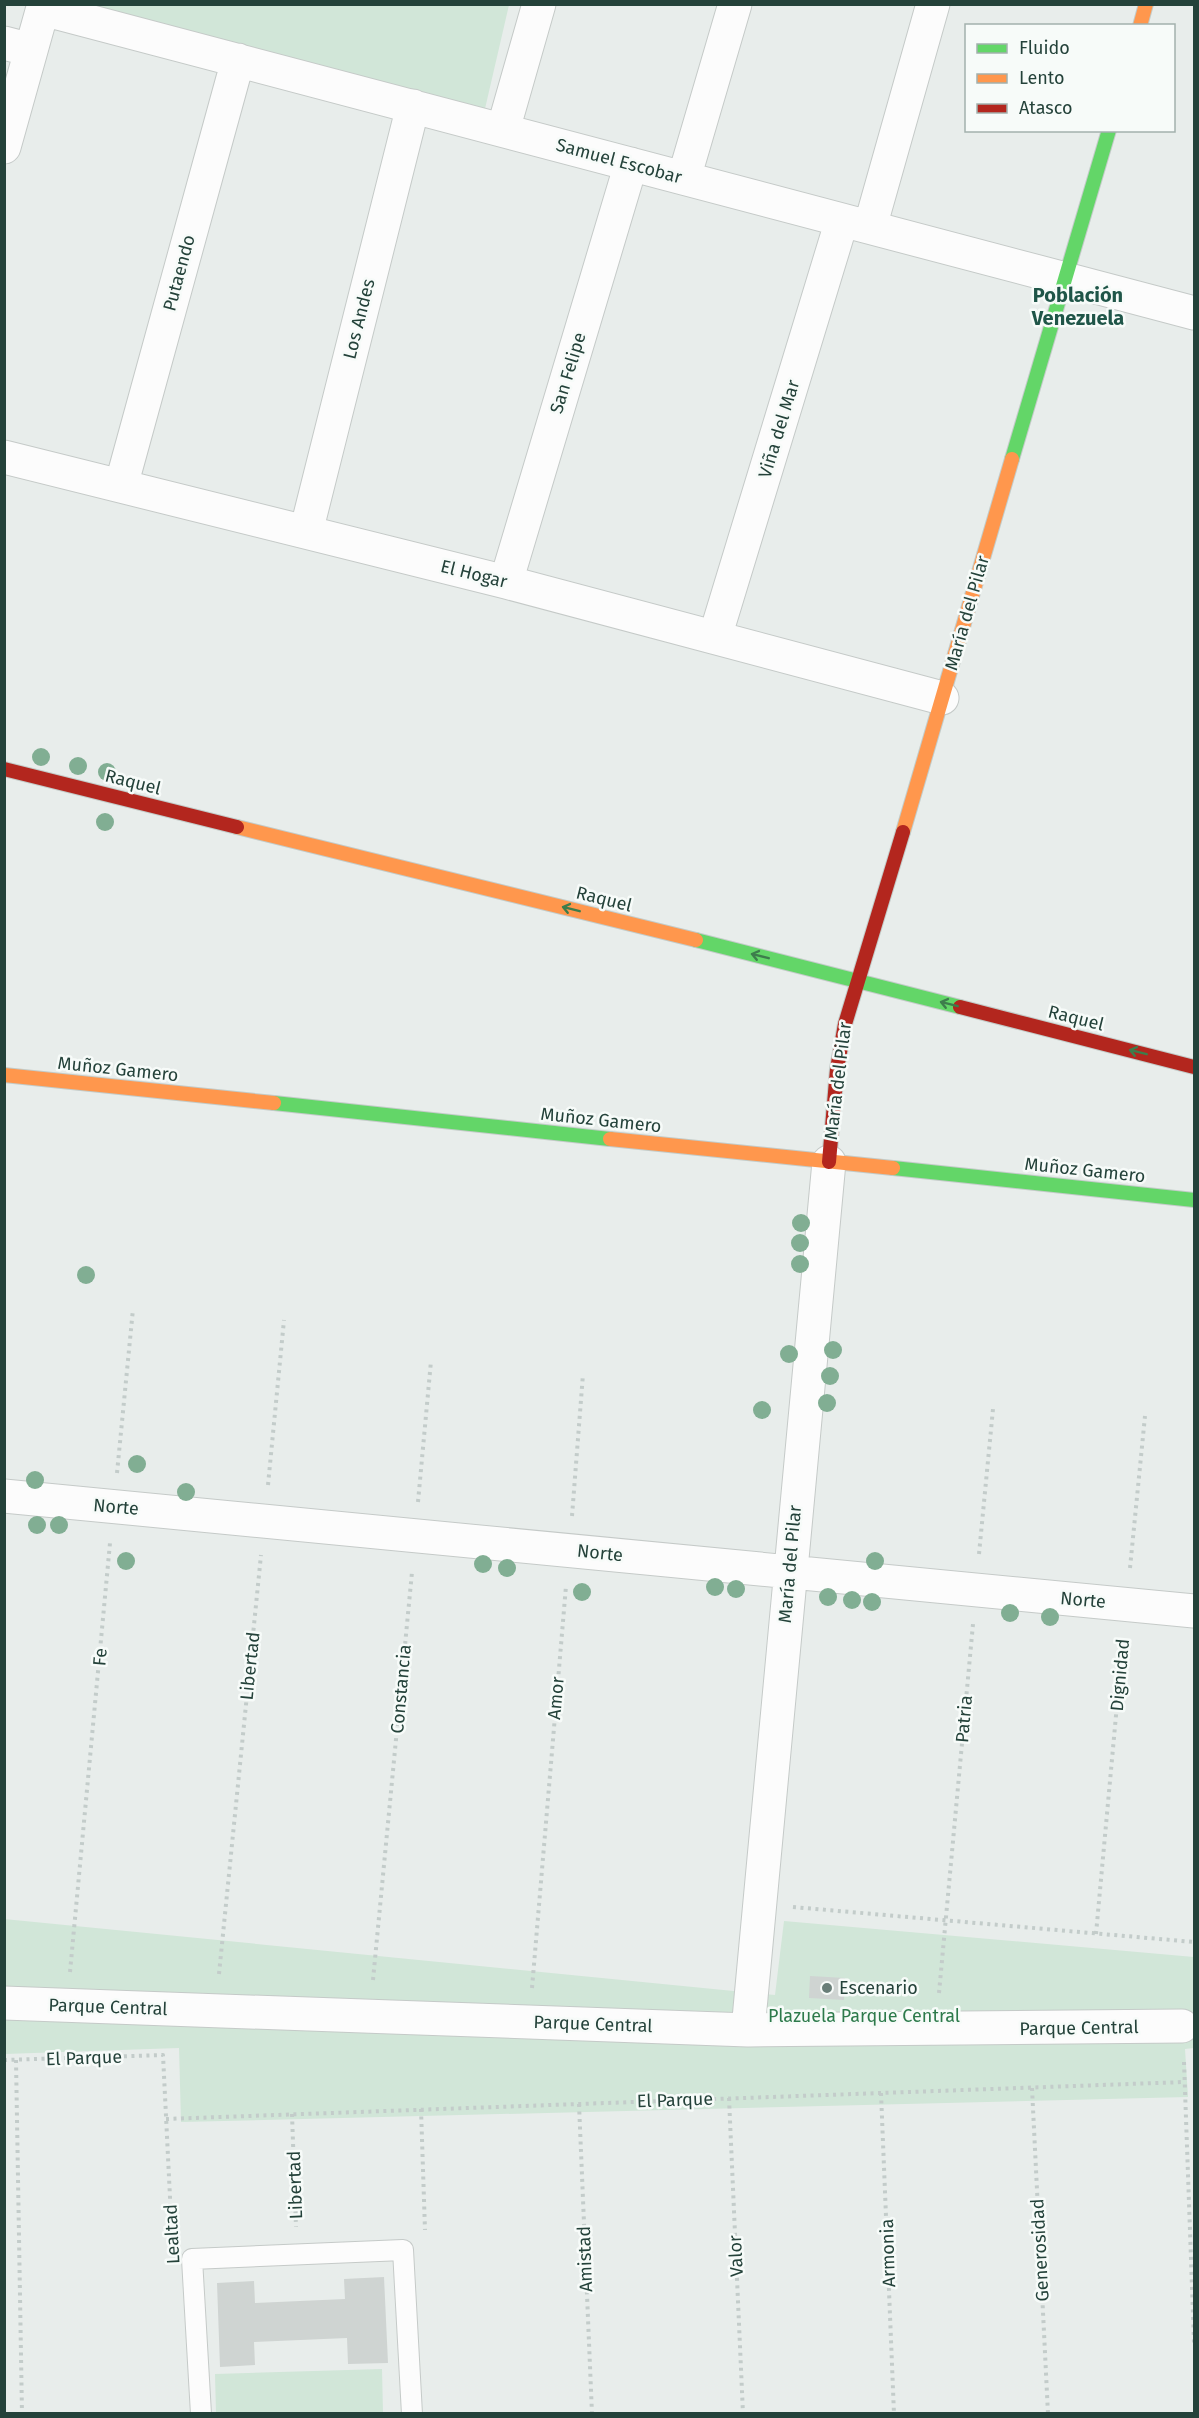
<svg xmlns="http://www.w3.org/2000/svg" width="1199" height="2418" viewBox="0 0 1199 2418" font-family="'Fira Sans',sans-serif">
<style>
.green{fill:#d1e6d8}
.building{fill:#cfd4d2}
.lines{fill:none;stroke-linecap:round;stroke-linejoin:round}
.lane-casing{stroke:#c5cac8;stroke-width:22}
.street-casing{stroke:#c5cac8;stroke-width:35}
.fast-casing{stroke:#c3cbc8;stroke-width:16}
.slow-casing{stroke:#c3cbc8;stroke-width:16}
.jam-casing{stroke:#c3cbc8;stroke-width:16}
.path{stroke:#c3ccca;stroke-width:4;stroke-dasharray:3 4.5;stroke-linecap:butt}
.lane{stroke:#fcfcfc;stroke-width:20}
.street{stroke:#fcfcfc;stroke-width:33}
.fast{stroke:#63d668;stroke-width:14}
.slow{stroke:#ff974d;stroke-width:14}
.jam{stroke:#b3261e;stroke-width:14}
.tree{fill:#81ae93}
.oneway{stroke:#3d7d4c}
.poi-dot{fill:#697e78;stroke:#f7fbf9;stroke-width:2}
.labels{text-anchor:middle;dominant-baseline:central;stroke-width:5;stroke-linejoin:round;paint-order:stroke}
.street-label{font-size:18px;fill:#24423a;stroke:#f7fbf9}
.poi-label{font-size:18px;fill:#24423a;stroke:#f7fbf9;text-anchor:start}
.park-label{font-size:18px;fill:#2d7a4b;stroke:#f7fbf9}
.neighbourhood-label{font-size:20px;font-weight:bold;fill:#1f5548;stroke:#f7fbf9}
</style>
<rect width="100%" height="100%" fill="#e8edeb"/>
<path class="green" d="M70,5H509L484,113Z
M4,1919L775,1995L784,1921L1194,1957V2048L1185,2049L1188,2097L181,2122L179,2048L5,2054Z
M382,2369L383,2413H216L215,2374Z"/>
<path class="building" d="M810,1976L845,1978L844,2000L809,1998Z
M384,2277L388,2363L348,2364L347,2338L254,2342L255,2365L220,2367L217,2283L254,2281L255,2303L345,2299L344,2279Z"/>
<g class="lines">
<g class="lane-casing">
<path id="lane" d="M201,2414L192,2259L403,2250L412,2414"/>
</g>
<g class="street-casing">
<path id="street" d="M43,9L1194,313
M4,43L31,50
M503,130L539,4
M4,147L44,4
M684,178L735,4
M870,227L933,4
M4,457L506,582L942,698
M121,486L238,60
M306,532L413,106
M506,582L631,164
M715,637L842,220
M4,1496L1194,1611
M4,2003L748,2030L1182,2026
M748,2030L829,1162"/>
</g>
<g class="fast-casing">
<path id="fast" d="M1012,459L1109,130
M696,940L960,1007
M274,1103L610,1139
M893,1168L1194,1200"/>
</g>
<g class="slow-casing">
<path id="slow" d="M1140,26L1146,4
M237,827L696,940
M903,832L1012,459
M4,1075L274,1103
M610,1139L893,1168"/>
</g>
<g class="jam-casing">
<path id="jam" d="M4,769L237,827
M960,1007L1194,1067
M829,1162L837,1069L845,1024L903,832"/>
</g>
<path class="path" d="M117,1473L133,1309
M268,1485L284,1320
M418,1502L431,1361
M572,1516L583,1374
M979,1554L993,1409
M1130,1568L1145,1416
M793,1907L1194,1942
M1096,1934L1123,1639
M70,1972L110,1543
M219,1974L261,1555
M373,1980L412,1572
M532,1988L566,1586
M939,1993L973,1624
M4,2060L163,2055L172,2238
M16,2060L22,2414
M1184,2062L1194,2343
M1032,2088L1048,2414
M881,2093L894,2414
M729,2098L743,2414
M579,2104L592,2414
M421,2109L425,2230
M292,2114L296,2227
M166,2119L1184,2082"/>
<use href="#lane" class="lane"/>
<use href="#street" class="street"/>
<use href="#fast" class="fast"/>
<use href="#slow" class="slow"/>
<use href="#jam" class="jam"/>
</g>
<g class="tree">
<circle cx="41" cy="757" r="9"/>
<circle cx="78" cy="766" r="9"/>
<circle cx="107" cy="772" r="9"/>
<circle cx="105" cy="822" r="9"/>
<circle cx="801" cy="1223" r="9"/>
<circle cx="800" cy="1243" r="9"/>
<circle cx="800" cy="1264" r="9"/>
<circle cx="86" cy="1275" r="9"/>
<circle cx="833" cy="1350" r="9"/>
<circle cx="789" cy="1354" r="9"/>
<circle cx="830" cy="1376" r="9"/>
<circle cx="827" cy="1403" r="9"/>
<circle cx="762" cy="1410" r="9"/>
<circle cx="137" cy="1464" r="9"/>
<circle cx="35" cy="1480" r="9"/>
<circle cx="186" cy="1492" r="9"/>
<circle cx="37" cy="1525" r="9"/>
<circle cx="59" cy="1525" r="9"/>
<circle cx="126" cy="1561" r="9"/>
<circle cx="875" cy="1561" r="9"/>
<circle cx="483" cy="1564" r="9"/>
<circle cx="507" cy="1568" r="9"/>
<circle cx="715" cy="1587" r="9"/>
<circle cx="736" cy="1589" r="9"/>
<circle cx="582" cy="1592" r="9"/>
<circle cx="828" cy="1597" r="9"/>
<circle cx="852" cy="1600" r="9"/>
<circle cx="872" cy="1602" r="9"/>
<circle cx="1010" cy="1613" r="9"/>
<circle cx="1050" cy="1617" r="9"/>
</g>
<defs><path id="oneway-shaft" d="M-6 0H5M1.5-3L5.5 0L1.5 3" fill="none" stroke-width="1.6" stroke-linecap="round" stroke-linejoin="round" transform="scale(1.5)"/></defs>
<g class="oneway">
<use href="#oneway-shaft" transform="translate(571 909) rotate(-166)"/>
<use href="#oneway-shaft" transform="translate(760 956) rotate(-166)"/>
<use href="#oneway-shaft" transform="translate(949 1004) rotate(-166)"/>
<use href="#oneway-shaft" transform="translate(1138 1052) rotate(-166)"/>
</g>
<circle class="poi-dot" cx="827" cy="1988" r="6"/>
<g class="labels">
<g class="street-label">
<text transform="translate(619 161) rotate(15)">Samuel Escobar</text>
<text transform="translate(179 273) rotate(-75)">Putaendo</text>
<text transform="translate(359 319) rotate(-76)">Los Andes</text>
<text transform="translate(568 373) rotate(-73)">San Felipe</text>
<text transform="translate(779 429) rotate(-73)">Viña del Mar</text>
<text transform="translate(474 574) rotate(14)">El Hogar</text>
<text transform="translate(967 613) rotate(-74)">María del Pilar</text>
<text transform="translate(133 782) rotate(14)">Raquel</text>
<text transform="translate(604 899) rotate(14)">Raquel</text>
<text transform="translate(1076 1018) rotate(14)">Raquel</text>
<text transform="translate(118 1069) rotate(6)">Muñoz Gamero</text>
<text transform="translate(838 1081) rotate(-83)">María del Pilar</text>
<text transform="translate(601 1120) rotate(6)">Muñoz Gamero</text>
<text transform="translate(1085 1170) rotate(6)">Muñoz Gamero</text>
<text transform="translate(116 1507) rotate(5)">Norte</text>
<text transform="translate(600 1553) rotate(6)">Norte</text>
<text transform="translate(790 1564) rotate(-85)">María del Pilar</text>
<text transform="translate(1083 1600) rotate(5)">Norte</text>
<text transform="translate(100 1657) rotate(-85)">Fe</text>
<text transform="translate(250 1666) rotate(-84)">Libertad</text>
<text transform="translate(1120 1675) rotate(-85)">Dignidad</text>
<text transform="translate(401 1689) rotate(-85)">Constancia</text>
<text transform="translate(556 1698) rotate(-85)">Amor</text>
<text transform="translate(964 1719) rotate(-85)">Patria</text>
<text transform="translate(108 2007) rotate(2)">Parque Central</text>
<text transform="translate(593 2024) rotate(2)">Parque Central</text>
<text transform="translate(1079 2028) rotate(-1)">Parque Central</text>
<text transform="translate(84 2058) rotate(-2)">El Parque</text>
<text transform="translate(675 2100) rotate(-2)">El Parque</text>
<text transform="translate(295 2185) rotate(-92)">Libertad</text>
<text transform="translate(172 2234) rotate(-93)">Lealtad</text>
<text transform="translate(1040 2250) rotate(-93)">Generosidad</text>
<text transform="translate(888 2253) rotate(-92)">Armonia</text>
<text transform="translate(736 2256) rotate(-93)">Valor</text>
<text transform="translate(585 2259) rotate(-92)">Amistad</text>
</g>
<g class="poi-label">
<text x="839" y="1988">Escenario</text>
</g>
<g class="park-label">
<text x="864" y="2016">Plazuela Parque Central</text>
</g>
<g class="neighbourhood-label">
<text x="1078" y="295">Población<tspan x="1078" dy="23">Venezuela</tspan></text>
</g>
</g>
<rect width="1199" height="2418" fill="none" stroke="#24423a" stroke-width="12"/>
<rect x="965" y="24" width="210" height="108" fill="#f7fbf9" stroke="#a3b1ad" stroke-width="1.5"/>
<rect x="977" y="44" width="30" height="9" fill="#63d668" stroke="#a3b1ad" stroke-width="1.5"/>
<text x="1019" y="54" font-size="18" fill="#24423a">Fluido</text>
<rect x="977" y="74" width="30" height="9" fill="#ff974d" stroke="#a3b1ad" stroke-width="1.5"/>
<text x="1019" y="84" font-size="18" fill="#24423a">Lento</text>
<rect x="977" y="104" width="30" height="9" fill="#b3261e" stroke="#a3b1ad" stroke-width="1.5"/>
<text x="1019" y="114" font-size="18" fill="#24423a">Atasco</text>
</svg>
